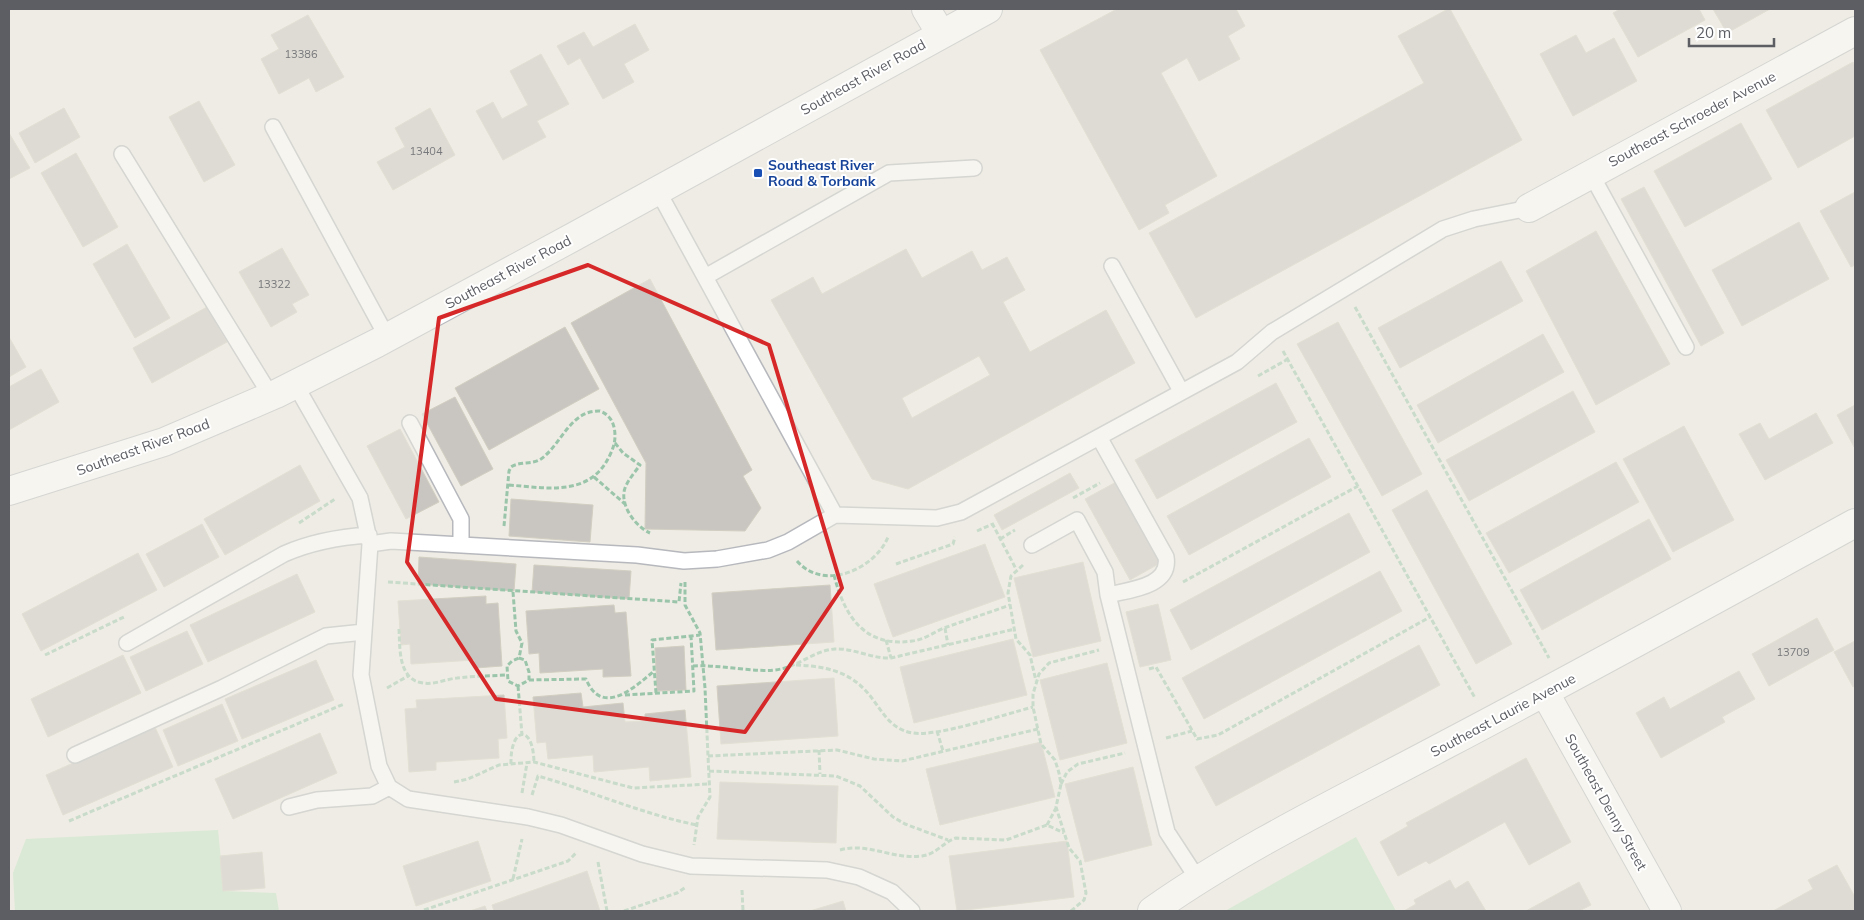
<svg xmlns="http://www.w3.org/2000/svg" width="1864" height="920" viewBox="0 0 1864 920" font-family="Mulish,sans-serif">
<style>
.green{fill:#c1e4c4}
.building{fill:#c9c6c1;stroke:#d2cec2;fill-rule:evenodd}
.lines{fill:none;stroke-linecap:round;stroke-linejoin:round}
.lane-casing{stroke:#b6b8bd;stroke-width:18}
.street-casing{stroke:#b6b8bd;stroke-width:30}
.secondary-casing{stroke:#b7b9bf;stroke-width:30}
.path{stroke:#9bc5ab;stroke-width:3;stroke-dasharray:5 2.5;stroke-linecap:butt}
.lane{stroke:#fff;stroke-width:15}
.street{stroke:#fff;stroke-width:28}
.secondary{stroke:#fff;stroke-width:28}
.marked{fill:none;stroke:#d62828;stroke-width:4;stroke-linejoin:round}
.transit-dot{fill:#1a4fb4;stroke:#fff;stroke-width:2}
.labels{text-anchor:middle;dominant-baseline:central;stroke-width:4;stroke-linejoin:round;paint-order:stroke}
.number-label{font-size:11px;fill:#77787b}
.street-label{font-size:14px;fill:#5c5e64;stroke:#fff}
.transit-label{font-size:14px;font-weight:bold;fill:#164399;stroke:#fff;text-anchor:start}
</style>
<rect width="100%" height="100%" fill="#eeece4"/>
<path class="green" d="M218,830L224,891L276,893L279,911H15L13,873L26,839Z
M1356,837L1396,911H1225Z"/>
<path class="building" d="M1117,9H1236L1245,26L1228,36L1240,59L1199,81L1187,58L1161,73L1217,176L1165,205L1169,213L1139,230L1040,50Z
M1448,9H1450L1522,140L1196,318L1149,233L1424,83L1398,36Z
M1620,9H1699L1705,20L1638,57L1613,13Z
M1713,9H1770L1727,33Z
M308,15L344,77L316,92L309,78L279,94L261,59L279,49L271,35Z
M635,24L649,50L624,64L634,82L603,99L580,58L568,65L557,46L584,32L593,47Z
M1576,35L1586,53L1614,38L1637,81L1573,116L1540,54Z
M541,54L569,104L537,121L546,137L503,160L476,111L493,102L502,119L528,105L510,71Z
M1853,62L1855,67V136L1798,168L1766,110Z
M199,101L235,165L204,182L169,117Z
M64,108L80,137L35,163L19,133Z
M430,108L455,155L393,190L377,162L405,147L395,128Z
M1741,123L1772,179L1685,227L1654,171Z
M9,133L30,168L9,179Z
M76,153L118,227L83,247L41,173Z
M1644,187L1724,333L1701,346L1621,199Z
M1855,192V265L1851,267L1820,211Z
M1799,222L1829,279L1742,326L1712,270Z
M1596,231L1670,364L1596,405L1526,271Z
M127,244L170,318L135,338L93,264Z
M282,248L309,295L292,304L297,312L271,327L239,272Z
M906,249L922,278L972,251L982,270L1007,257L1025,290L1003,302L1030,352L1106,310L1135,363L908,489L872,479L771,300L813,277L822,294ZM979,356L990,375L912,418L902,398Z
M1501,261L1523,301L1400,368L1378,328Z
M650,279L752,470L743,476L761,508L745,531L645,529L646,463L571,323Z
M207,307L227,342L152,383L133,348Z
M1338,322L1422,474L1382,496L1297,344Z
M565,327L599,389L489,450L455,388Z
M1543,334L1564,372L1438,443L1417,405Z
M9,337L26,367L9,377Z
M41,369L59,402L9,430V387Z
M1276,383L1297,422L1157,499L1135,460Z
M1573,391L1595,432L1469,501L1446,460Z
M455,397L493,469L461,486L422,414Z
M1855,405V446L1854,447L1837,415Z
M1816,413L1833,443L1765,480L1739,434L1760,423L1769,439Z
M1684,426L1734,520L1673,552L1623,459Z
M400,429L439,502L406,519L367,446Z
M1309,438L1331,477L1189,555L1167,516Z
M1616,462L1639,502L1509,573L1486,533Z
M300,465L320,501L225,555L204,519Z
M1070,473L1079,488L1002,530L994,515Z
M1118,481L1162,562L1130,580L1085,499Z
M1427,490L1512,644L1476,664L1392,510Z
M511,499L593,505L590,542L509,536Z
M1349,513L1370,552L1191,650L1170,610Z
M1649,519L1671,559L1542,630L1520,590Z
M202,524L219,557L164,587L146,554Z
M985,544L1005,597L893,637L874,584Z
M138,553L157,590L41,651L22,614Z
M419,557L516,564L514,591L418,584Z
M1083,562L1101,641L1033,657L1014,578Z
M534,565L631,571L629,599L532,592Z
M1380,571L1402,611L1204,719L1182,678Z
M297,574L315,612L208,662L190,625Z
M830,585L834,642L716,650L712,593Z
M486,596V604L498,603L502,666L475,668L474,660L411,664L410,644L401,645L398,601Z
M1158,604L1171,660L1140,667L1126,612Z
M614,605L615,613L626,612L631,676L603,677V669L540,673L539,653L529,654L526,611Z
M1817,618L1834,650L1769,686L1752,654Z
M187,631L203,664L146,691L130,657Z
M1013,639L1027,695L914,723L900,667Z
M1855,641V686L1853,687L1834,652Z
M1419,645L1440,685L1216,806L1195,767Z
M684,646L686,690L657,691L655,648Z
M123,655L141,693L48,737L31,699Z
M316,660L334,700L242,739L225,699Z
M1107,663L1127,743L1060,760L1040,680Z
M1739,671L1755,699L1722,717L1725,722L1661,758L1636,713L1664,697L1670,709Z
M834,678L838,736L721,744L717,686Z
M581,693L583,707L623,703L625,722L645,721V714L685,710L691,777L650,781L649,767L594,772L593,755L548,759L546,742L537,743L533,697Z
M504,695L507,738L498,739L499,758L436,762V770L409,772L405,709L417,708L416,700Z
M222,704L238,741L178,766L163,730Z
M155,727L173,767L63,815L46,775Z
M320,733L337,773L233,819L215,779Z
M1041,742L1055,797L940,825L926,769Z
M1526,758L1571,842L1529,865L1505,822L1429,864L1426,861L1398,876L1380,842L1408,826L1406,823Z
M1133,767L1152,845L1085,862L1065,784Z
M720,782L838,786L836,843L717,839Z
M478,841L491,881L416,906L403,866Z
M1067,841L1074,897L957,911L949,856Z
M262,852L265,888L223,891L220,856Z
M1837,865L1855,897V911H1773L1813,889L1808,880Z
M587,871L600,911H494L492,905Z
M1450,880L1455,889L1468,881L1486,911H1404L1416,904L1414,900Z
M1579,882L1591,905L1579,911H1526Z
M843,901L846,911H810Z
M485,906L487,911H470Z"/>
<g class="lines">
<g class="lane-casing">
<path id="lane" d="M273,127L387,337
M122,154L271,396
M1591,174L1686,347
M658,191L835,515
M1112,266L1181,391
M705,277L889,173L974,168
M295,384L360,498L370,544L361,675L379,766L389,787L408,799L528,817L561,825L642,854L691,866L827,870L859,877L892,892L912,911
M410,423L461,519V545
M1099,437L1166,557C1171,587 1128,590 1108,595
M370,544L391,541L637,555L684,561L717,559L768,550L788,542L835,515L937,518L961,512L1237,362L1272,332L1443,229L1474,219L1529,208
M1032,545L1077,520L1105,572L1108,595L1167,832L1199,881
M127,643L284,554C311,542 339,537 369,535
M75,755L222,688L326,636L364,632
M289,807L317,800L372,796L389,787"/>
</g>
<g class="street-casing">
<path id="street" d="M926,9L941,34
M1529,208L1855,31
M1545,693L1667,911
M1152,911C1244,846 1348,797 1447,744C1584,672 1720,597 1855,523"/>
</g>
<g class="secondary-casing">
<path id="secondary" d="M9,491L164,442L276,394L377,343L575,236L988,9"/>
</g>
<path class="path" d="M1355,307L1549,658
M1283,351L1475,698
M1258,376L1288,359
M615,443L623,453L640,465C635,472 628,480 625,488C619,505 636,527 650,533
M594,477L625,504
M1073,498L1100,483
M299,523L335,499
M992,523L1016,569
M504,526L509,471L511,467C520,461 532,465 541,459C562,444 570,410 600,411C611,415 615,425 615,436C615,446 610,456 605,464C583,497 541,487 508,485
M977,531L993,524
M1000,539L1015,530
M797,561C824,592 875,569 888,537
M896,564L953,544L955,537
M1023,565L1011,576L1008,593L1016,639L1030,655L1036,681
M834,575C844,615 864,648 912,641C924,640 934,632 944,628C966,620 988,613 1010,605
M388,582L679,602L681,583
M685,582V605L700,633L705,688L708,756L710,797L698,817L694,845
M1183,582L1358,486
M513,592L516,631L522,643L519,658
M945,628L948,645
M399,629C400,648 398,680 423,683C434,685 446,679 457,678C473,676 490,676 507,675
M886,640L891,658
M45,655L126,616
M519,658L525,660L529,672V680L518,686L508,681L507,666L512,661Z
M796,665C821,666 845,670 863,688C880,704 886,729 913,733C937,737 1006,714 1033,707
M693,666C719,664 758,674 781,669C800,665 816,650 835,649C854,648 872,659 891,658L1015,629
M1149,669L1156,667L1197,739L1218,735L1430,617
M529,680L586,679C602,718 635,687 654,671
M518,686L522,735
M387,688L408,676
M656,693L652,640L700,635
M625,695L694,691L691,636
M937,731L943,751
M1166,738L1192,731
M819,750L820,774
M708,756L837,750L874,759L902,761L1038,729
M511,764C510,727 533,723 534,762
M709,771L836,776L860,786L893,817L905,824L948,840
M454,782L468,779L499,765L534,762L633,788L709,784
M1061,784L1067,772L1078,764L1125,753
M522,793L527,763
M532,795L538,776C591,791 642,814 697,825
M69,821L344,704
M1047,825L1056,808
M840,850C868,842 893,860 922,856C937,854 943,842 956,838L1006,840L1047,825L1064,833
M598,862L607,911
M513,879L522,839
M742,890L743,911
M424,910L568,861L576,853
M624,911L677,893L686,887
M1071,911L1084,900L1086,893L1080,861L1069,848L1056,807L1061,784L1059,773L1055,760L1041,744L1033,707V694L1039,674L1049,663L1099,650"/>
<use href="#lane" class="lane"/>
<use href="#street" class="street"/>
<use href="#secondary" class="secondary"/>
</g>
<path d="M0 0H1864V920H0ZM588,265L769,345L842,588L745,732L496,699L407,562L439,318Z" fill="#eeece4" fill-opacity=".55" fill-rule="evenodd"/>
<path class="marked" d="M588,265L769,345L842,588L745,732L496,699L407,562L439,318Z"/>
<rect class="transit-dot" x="753" y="168" width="10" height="10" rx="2.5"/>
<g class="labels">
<g class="number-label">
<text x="301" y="54">13386</text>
<text x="426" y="151">13404</text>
<text x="274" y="284">13322</text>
<text x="1793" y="652">13709</text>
</g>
<g class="street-label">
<text transform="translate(863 77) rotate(-29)">Southeast River Road</text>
<text transform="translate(1692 119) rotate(-28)">Southeast Schroeder Avenue</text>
<text transform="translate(508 272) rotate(-28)">Southeast River Road</text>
<text transform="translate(143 447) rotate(-20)">Southeast River Road</text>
<text transform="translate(1503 715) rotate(-28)">Southeast Laurie Avenue</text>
<text transform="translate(1606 802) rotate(61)">Southeast Denny Street</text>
</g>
<g class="transit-label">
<text x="768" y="165">Southeast River<tspan x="768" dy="16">Road &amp; Torbank</tspan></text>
</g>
</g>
<rect width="1864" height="920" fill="none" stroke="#5c5e64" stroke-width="20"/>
<path d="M1689 38v8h85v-8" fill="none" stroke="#5c5e64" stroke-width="2.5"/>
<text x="1696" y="38" font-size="15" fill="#5c5e64" stroke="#ffffff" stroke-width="4" paint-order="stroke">20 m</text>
</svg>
